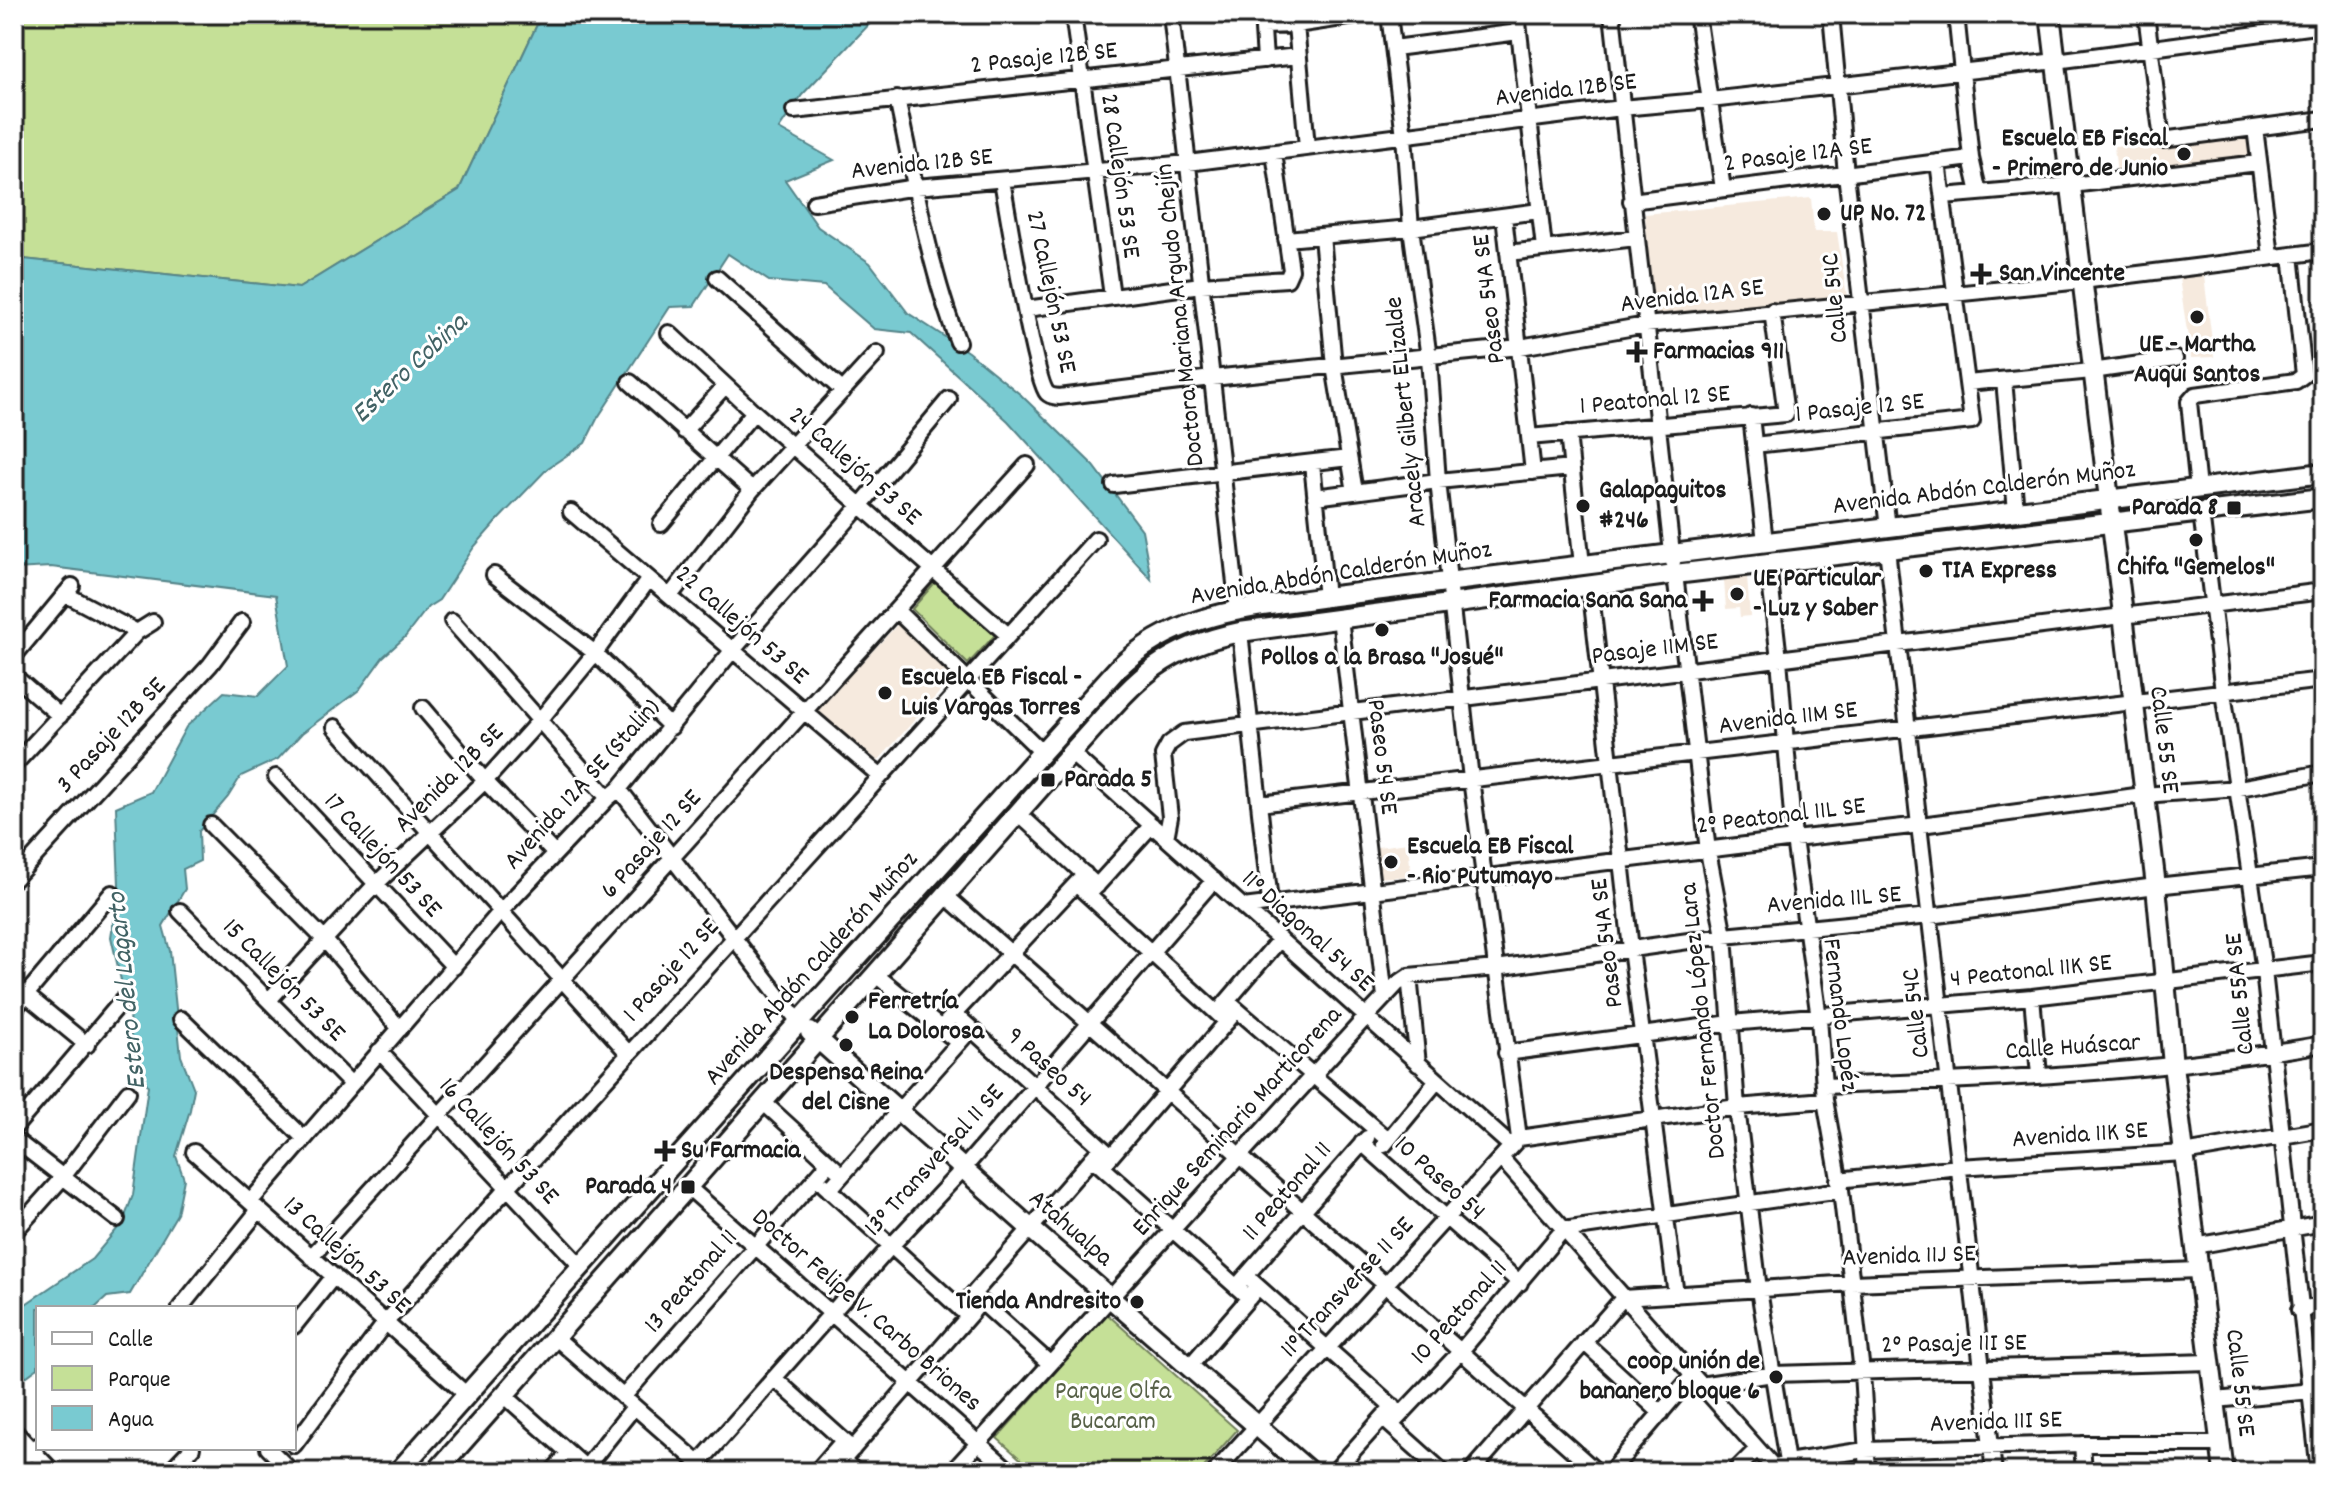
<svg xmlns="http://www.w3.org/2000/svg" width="2337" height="1486" viewBox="0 0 2337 1486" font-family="Dekko,sans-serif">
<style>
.built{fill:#f6eade}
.green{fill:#c5e097;stroke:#707e5a;stroke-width:2}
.water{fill:#79cad1;stroke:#548489;stroke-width:2}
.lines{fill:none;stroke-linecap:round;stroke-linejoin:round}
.street-casing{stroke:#1c1c1c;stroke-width:20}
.secondary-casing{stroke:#1c1c1c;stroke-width:24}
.street{stroke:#fff;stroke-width:14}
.secondary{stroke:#fff;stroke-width:18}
.poi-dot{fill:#1c1c1c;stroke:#fff;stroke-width:3}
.labels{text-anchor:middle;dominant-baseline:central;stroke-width:6;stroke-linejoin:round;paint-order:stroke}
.street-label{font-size:26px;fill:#1c1c1c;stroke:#fff}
.poi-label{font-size:26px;font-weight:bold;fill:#1c1c1c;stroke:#fff;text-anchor:start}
.park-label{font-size:26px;fill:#576147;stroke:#fff}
.water-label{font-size:28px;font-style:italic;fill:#416264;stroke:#fff}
</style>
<rect width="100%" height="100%" fill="#fff"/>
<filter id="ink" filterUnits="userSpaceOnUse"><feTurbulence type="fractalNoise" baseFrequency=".0125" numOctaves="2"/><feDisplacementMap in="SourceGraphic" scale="16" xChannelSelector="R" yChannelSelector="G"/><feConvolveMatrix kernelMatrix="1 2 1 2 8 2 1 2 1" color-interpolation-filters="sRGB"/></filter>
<g filter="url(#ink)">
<path class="built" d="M2250,134L2253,161L2117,175L2114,146Z
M1811,198L1814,232H1837L1847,297L1653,316L1645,214Z
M2204,276L2214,357L2191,358L2179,278Z
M1747,577L1750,616L1740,617L1739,608L1726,609L1724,580Z
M900,622L954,676L878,761L816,711Z
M1408,843L1411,876L1376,878L1370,848Z"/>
<path class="green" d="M14,14H542L459,190L299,288L14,258Z
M938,579L995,635L968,664L912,609Z
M1107,1314L1237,1430L1200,1472H1035L997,1438Z"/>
<path class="water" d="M542,14H879L802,95L779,129L834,160L785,180L818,227L870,263L908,313L968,352L1021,395L1094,466L1142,530L1151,579L1008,421L911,333L874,329L824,286L769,281L728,254L694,306L670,307L597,419L585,443L548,468L496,522L474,547L439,600L428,607L405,637L383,657L359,690L302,733L278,759L241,776L228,797L199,831L200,861L183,869L185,889L163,926L170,951L181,1056L194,1089L190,1110L176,1156L184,1179L177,1214L130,1294L107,1297L95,1308H38V1368L27,1376L14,1381V1312L92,1259L123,1222L133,1195L148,1086L133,1059L129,1015L111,937L119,885L116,807L151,792L186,727L224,692L258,696L288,666L276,595L51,567L14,569V258L299,288L459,190Z"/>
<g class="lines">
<g class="street-casing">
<path id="street" d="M1073,14L1112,296
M1171,14L1238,610
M1262,14L1265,60
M1389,14L1404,136L1411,228L1429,358L1438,481L1471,779L1519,1138
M1517,14L1544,248
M1612,14L1673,562
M1697,14L1723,189
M1831,14L1846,174L1888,528
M1956,14L1971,158L1979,193
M2146,14L2162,140L2323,119
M1296,25L1307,147
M1263,26L1296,25L1368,14
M1394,48L1519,32
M897,99C914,178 929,267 958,342
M794,111L1298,56
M2255,128L2271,256
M1002,181C1008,211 1034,379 1047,393C1051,397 1054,396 1059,397L1212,378L1520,347L1646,325L2082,281L2323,251
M1943,196L2071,185L2258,163
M1631,201L1971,158
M814,203L916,187L1188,163L1621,108L1710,100L2056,61L2323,25
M1504,216L1533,472
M1322,236L1334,366L1355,492
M1286,239L1411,228L1539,211
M1508,253L1636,238
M717,278L843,391
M1026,309L1201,285L1287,279L1291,270L1274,153
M669,333L754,412L1008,635
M2004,380L2016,511
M2321,381L2323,380
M630,382L752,490
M1967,383L2092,371L2175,359
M1751,416L1765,542
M684,431L725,386
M1568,433L1582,565
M1529,437L1786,414L1772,311
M1754,445L1972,421L1938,162
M1312,464L1326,597
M1114,485L1349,458
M2198,489L2189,402L2195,395L2296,381L2304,375L2291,255
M1315,497L1438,481L1571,468
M571,512L880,776
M2201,512L2223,692L2264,971L2319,1472
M661,524L754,412
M1887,549L1994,1472
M1768,563L1779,659L1794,839L1819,1018L1825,1100L1841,1190L1862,1372L1868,1472
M1675,574L1708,851L1724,936L1737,1107L1759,1290L1787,1462
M494,575L595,653L671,727
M1590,585L1631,949L1676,1295
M65,594L137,632
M670,596L752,490L877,353
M896,610L1043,753
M1340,618L1385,997
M452,621L608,798
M1240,632L1270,902
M14,656L72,586
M14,676L60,716
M423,708L485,781L555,854
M335,727L629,1054
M1071,753L1511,1146
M14,765L137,632L153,622
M276,777L454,967
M619,789L799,1022
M1259,804L2323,680
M1019,814L1097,886
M211,825L324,939L400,1029
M1166,838L1170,817L1163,755L1169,744L1184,733L2323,591
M14,879L210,665L242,622
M1076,884L1227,1022
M1091,892L1152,825
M946,896L1597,1472
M1243,907L1794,839L1921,825L2143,795L2239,788L2323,773
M180,911L351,1084
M876,975L959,1043
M1409,976L1418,1064
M14,985L87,1045
M2032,997L2039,1075
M269,1000L375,885L485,781L540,720L595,653L649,579
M1227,1001L1388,1140
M1223,1006L1280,939
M14,1009L112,893
M955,1014L1111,1156
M181,1019L304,1138
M941,1028L1085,874
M379,1051L581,1266
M1506,1053L1731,1023L2032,997L2323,963
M1825,1086C1991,1080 2159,1073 2323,1044
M763,1102L836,1169
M14,1128L122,1001
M1519,1138L1737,1107L1825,1100
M14,1139L117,1219
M1362,1143L1520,1283
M1384,1145L1437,1081
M194,1152L467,1395
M1092,1158L1249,1298
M1501,1158L1778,1472
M1107,1161L1237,1010
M1838,1180L1959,1167L2184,1153L2323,1129
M824,1185L966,1314
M688,1187L1011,1472
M829,1190L971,1029
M250,1202L501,911L608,798L619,789L732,651L860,506L949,399
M14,1232L63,1177L128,1092
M2195,1246L2323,1223
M311,1257L1027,465
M1246,1276L1401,1414
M1237,1286L1367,1138
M975,1296L1049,1363
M180,1308L259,1210
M960,1309L1101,1148
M2299,1310L2323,1306
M294,1326L334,1276
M555,1337L709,1472
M1584,1342L1661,1413
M1189,1367L1254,1292
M774,1378L853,1449
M1700,1385L1773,1374L2210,1362
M504,1395L586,1468
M623,1397L829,1163
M2215,1400L2323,1390
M1386,1421L1443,1472
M1391,1425L1460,1352L1563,1230L1841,1190
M14,1431L53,1472
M2082,1444L2084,1472
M294,1445L385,1323L1096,539
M268,1448L292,1472
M837,1455L856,1472
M843,1460L981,1302
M14,1467L37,1446
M1775,1469L1787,1462L1865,1450L2082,1444H2220
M169,1472L192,1448
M552,1472L569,1453
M582,1472L634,1407
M691,1472L891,1246L963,1169L1214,880
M816,1472L843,1441
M952,1472L1366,1017L1397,984L1409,976L1496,968L1724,936L1930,916L2156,886L2323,868
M1215,1472L1516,1141
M1334,1472L1393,1406
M1471,1472L1623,1298L1852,1283L2198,1270
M1610,1472L1692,1376
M1734,1472L1757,1449"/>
</g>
<g class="secondary-casing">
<path id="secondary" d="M2050,14L2156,886L2173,1065L2224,1472
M810,1032L1031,1229L1310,1472
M398,1472L799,1022L1118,668C1177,611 1249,609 1326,597L2323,473
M436,1472L1071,753C1129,690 1152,650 1240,632L1675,574L2323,498"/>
</g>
<use href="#street" class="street"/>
<use href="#secondary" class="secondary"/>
</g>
</g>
<g class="poi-dot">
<circle cx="2184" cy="154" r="8"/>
<circle cx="1824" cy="214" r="8"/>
<path d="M1977 262h8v8h8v8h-8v8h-8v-8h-8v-8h8z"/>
<circle cx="2197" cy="317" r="8"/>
<path d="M1633 340h8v8h8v8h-8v8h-8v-8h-8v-8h8z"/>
<circle cx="1583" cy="506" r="8"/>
<rect x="2226" y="500" width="16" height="16" rx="4"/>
<circle cx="2196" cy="540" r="8"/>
<circle cx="1926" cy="571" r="8"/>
<circle cx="1737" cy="594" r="8"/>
<path d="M1699 589h8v8h8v8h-8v8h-8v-8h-8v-8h8z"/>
<circle cx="1382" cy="630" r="8"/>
<circle cx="885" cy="693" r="8"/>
<rect x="1040" y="772" width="16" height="16" rx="4"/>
<circle cx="1391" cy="862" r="8"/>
<circle cx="852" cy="1017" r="8"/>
<circle cx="846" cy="1045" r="8"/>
<path d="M661 1139h8v8h8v8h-8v8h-8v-8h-8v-8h8z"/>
<rect x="680" y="1179" width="16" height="16" rx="4"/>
<circle cx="1137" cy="1302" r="8"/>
<circle cx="1776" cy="1377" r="8"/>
</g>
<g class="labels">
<g class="street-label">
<text transform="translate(1044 59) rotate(-6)">2 Pasaje 12B SE</text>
<text transform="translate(1566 91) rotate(-7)">Avenida 12B SE</text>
<text transform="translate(1798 156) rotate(-7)">2 Pasaje 12A SE</text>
<text transform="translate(922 165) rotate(-6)">Avenida 12B SE</text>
<text transform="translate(1119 176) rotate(82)">28 Callejón 53 SE</text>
<text transform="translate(1050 292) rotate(78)">27 Callejón 53 SE</text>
<text transform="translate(1692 297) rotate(-7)">Avenida 12A SE</text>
<text transform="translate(1836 298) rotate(-96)">Calle 54C</text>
<text transform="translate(1490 299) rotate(-97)">Paseo 54A SE</text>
<text transform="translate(1181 315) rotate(-96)">Doctora Mariana Argudo Chejín</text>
<text transform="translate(1655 401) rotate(-5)">1 Peatonal 12 SE</text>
<text transform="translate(1860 409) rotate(-6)">1 Pasaje 12 SE</text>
<text transform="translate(1407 412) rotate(-96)">Aracely Gilbert ELizalde</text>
<text transform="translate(854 467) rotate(41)">24 Callejón 53 SE</text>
<text transform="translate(1984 489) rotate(-7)">Avenida Abdón Calderón Muñoz</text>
<text transform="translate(1341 574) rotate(-9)">Avenida Abdón Calderón Muñoz</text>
<text transform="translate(741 626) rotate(41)">22 Callejón 53 SE</text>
<text transform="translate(1655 650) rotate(-7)">Pasaje 11M SE</text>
<text transform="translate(1788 719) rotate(-7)">Avenida 11M SE</text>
<text transform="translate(112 736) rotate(-47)">3 Pasaje 12B SE</text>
<text transform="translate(2163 740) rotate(83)">Calle 55 SE</text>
<text transform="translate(1381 757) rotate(83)">Paseo 54 SE</text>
<text transform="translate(450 779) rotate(-45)">Avenida 12B SE</text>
<text transform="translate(583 785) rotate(-48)">Avenida 12A SE (Stalin)</text>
<text transform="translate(1781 817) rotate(-7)">2° Peatonal 11L SE</text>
<text transform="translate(652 845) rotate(-48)">6 Pasaje 12 SE</text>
<text transform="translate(382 856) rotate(47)">17 Callejón 53 SE</text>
<text transform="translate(1834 901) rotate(-5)">Avenida 11L SE</text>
<text transform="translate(1307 932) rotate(42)">11° Diagonal 54 SE</text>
<text transform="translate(1608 943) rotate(-97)">Paseo 54A SE</text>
<text transform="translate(812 969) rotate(-48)">Avenida Abdón Calderón Muñoz</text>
<text transform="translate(672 971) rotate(-48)">1 Pasaje 12 SE</text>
<text transform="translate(2031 972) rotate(-6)">4 Peatonal 11K SE</text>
<text transform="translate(283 981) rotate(45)">15 Callejón 53 SE</text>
<text transform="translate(2241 994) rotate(-96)">Calle 55A SE</text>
<text transform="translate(1917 1013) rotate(-97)">Calle 54C</text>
<text transform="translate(1839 1015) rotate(83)">Fernando Lopéz</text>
<text transform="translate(1704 1021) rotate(-96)">Doctor Fernando López Lara</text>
<text transform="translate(2073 1048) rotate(-4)">Calle Huáscar</text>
<text transform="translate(1048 1068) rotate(42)">9 Paseo 54</text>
<text transform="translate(1238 1122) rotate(-48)">Enrique Seminario Marticorena</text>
<text transform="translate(2080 1136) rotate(-4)">Avenida 11K SE</text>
<text transform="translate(498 1142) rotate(47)">16 Callejón 53 SE</text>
<text transform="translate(935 1161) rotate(-48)">13° Transversal 11 SE</text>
<text transform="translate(1439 1179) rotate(42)">10 Paseo 54</text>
<text transform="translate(1288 1192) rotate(-49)">11 Peatonal 11</text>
<text transform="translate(1070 1229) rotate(41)">Atahualpa</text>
<text transform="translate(346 1256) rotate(42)">13 Callejón 53 SE</text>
<text transform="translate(1909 1257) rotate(-2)">Avenida 11J SE</text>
<text transform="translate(692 1282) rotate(-49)">13 Peatonal 11</text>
<text transform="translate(1348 1288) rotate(-47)">11° Transverse 11 SE</text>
<text transform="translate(866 1311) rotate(41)">Doctor Felipe V. Carbo Briones</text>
<text transform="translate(1460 1313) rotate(-48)">10 Peatonal 11</text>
<text transform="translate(1954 1345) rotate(-1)">2° Pasaje 11I SE</text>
<text transform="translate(2239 1383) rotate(83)">Calle 55 SE</text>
<text transform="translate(1996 1423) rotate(-2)">Avenida 11I SE</text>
</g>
<g class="poi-label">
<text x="2168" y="139" text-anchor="end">Escuela EB Fiscal<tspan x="2168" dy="30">- Primero de Junio</tspan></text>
<text x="1840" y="214">UP No. 72</text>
<text x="1999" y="274">San Vincente</text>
<text x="2197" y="345" text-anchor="middle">UE - Martha<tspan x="2197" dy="30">Auqui Santos</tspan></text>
<text x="1653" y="352">Farmacias 911</text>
<text x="1599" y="491">Galapaguitos<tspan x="1599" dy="30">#246</tspan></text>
<text x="2218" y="508" text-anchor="end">Parada 8</text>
<text x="2196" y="568" text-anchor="middle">Chifa "Gemelos"</text>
<text x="1942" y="571">TIA Express</text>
<text x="1753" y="579">UE Particular<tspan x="1753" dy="30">- Luz y Saber</tspan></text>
<text x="1687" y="601" text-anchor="end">Farmacia Sana Sana</text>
<text x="1382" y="658" text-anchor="middle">Pollos a la Brasa "Josué"</text>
<text x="901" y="678">Escuela EB Fiscal -<tspan x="901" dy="30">Luis Vargas Torres</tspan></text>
<text x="1064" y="780">Parada 5</text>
<text x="1407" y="847">Escuela EB Fiscal<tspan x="1407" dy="30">- Rio Putumayo</tspan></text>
<text x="868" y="1002">Ferretría<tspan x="868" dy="30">La Dolorosa</tspan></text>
<text x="846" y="1073" text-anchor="middle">Despensa Reina<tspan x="846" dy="30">del Cisne</tspan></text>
<text x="681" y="1151">Su Farmacia</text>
<text x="672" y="1187" text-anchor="end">Parada 4</text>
<text x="1121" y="1302" text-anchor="end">Tienda Andresito</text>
<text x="1760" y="1362" text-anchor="end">coop unión de<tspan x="1760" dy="30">bananero bloque 6</tspan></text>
</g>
<g class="park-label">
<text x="1113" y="1392">Parque Olfa<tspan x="1113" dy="30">Bucaram</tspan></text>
</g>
<g class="water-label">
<text transform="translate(411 370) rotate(-43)">Estero Cobina</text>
<text transform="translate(129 991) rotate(-96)">Estero del Lagarto</text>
</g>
</g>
<rect width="2337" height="1486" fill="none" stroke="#fff" stroke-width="48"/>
<rect x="24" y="24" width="2289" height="1438" fill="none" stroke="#1c1c1c" stroke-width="3" filter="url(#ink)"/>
<rect x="36" y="1306" width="260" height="144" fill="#ffffff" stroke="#a4a4a4" stroke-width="2"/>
<rect x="52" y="1332" width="40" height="12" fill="#ffffff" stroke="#a4a4a4" stroke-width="2"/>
<text x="108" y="1346" font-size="24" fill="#1c1c1c">Calle</text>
<rect x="52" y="1366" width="40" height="24" fill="#c5e097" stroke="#a4a4a4" stroke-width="2"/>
<text x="108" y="1386" font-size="24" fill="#1c1c1c">Parque</text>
<rect x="52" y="1406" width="40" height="24" fill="#79cad1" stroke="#a4a4a4" stroke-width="2"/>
<text x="108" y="1426" font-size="24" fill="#1c1c1c">Agua</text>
</svg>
